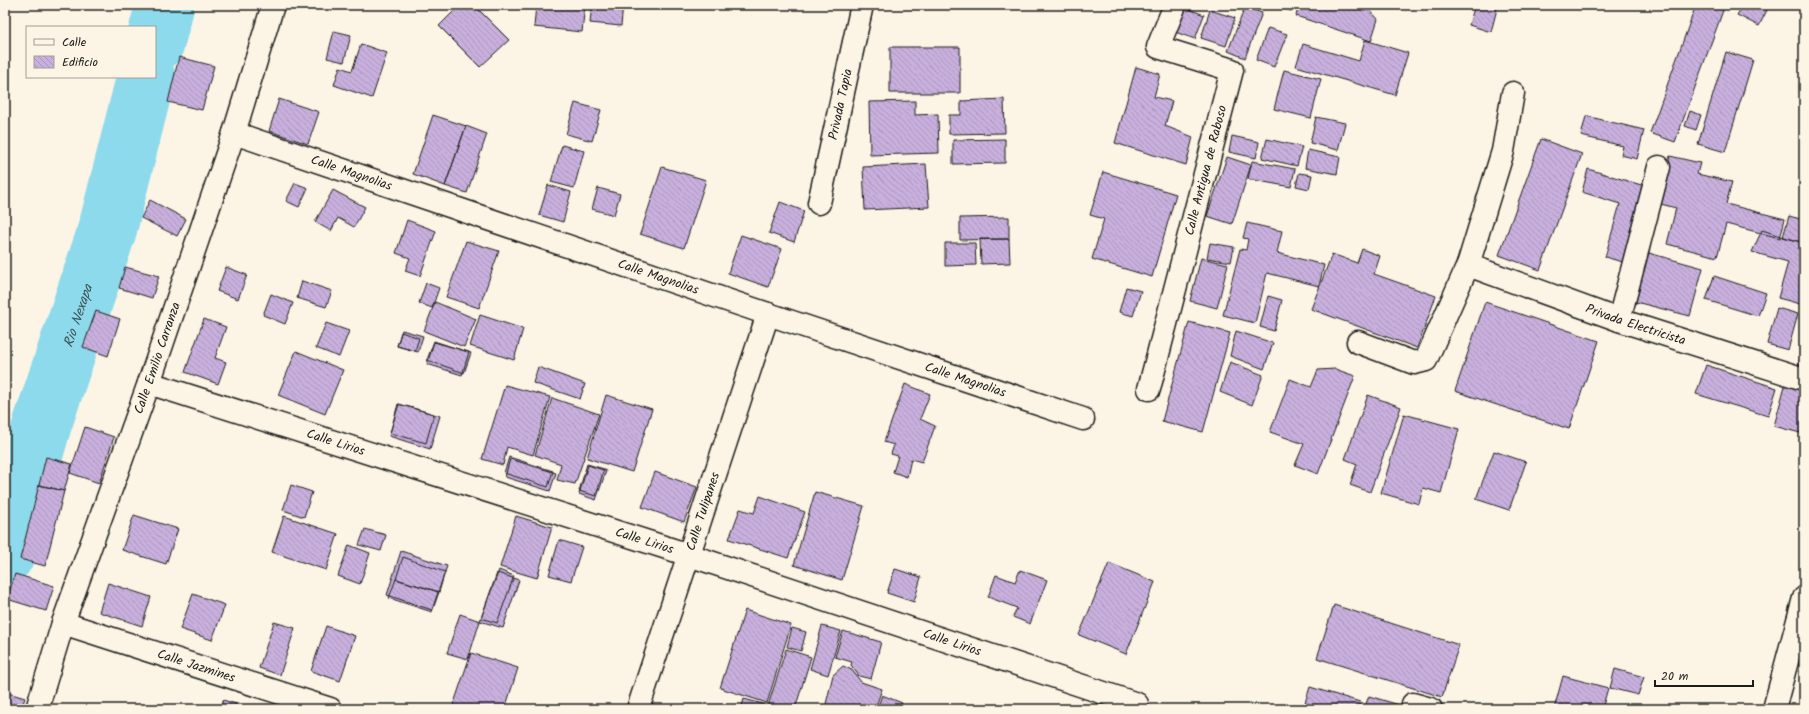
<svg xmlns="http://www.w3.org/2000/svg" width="1809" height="714" viewBox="0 0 1809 714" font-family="Kalam,sans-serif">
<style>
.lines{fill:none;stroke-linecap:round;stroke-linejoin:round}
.river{stroke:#8ddaec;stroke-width:59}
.building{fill:url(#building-back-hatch);stroke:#1c1c1c}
.street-casing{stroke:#1c1c1c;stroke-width:25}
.secondary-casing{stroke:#1c1c1c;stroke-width:25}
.street{stroke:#fcf5e5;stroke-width:22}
.secondary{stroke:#fcf5e5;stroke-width:22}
.labels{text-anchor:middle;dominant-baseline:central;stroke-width:3.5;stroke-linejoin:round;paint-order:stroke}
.street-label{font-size:13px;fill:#1c1c1c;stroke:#fcf5e5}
.water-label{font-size:14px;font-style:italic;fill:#3e555a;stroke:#fcf5e5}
</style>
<defs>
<pattern id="building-back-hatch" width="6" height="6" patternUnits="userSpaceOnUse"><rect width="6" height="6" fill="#c8afdd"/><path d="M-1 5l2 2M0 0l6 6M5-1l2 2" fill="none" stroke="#ab96bd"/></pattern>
</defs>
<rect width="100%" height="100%" fill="#fcf5e5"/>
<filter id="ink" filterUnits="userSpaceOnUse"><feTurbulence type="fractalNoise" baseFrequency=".025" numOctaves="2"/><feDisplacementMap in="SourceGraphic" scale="8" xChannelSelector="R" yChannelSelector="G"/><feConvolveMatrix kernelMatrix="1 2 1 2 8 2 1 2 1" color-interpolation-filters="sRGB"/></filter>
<g filter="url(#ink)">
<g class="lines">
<g class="river">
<path d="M155,43L165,5"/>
<path id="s1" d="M5,555L42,425L107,231L146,77"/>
</g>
</g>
<path class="building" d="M460,5H474L509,40L480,67L439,26Z
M536,5H585L582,32L534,27Z
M592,5H623L621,26L590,23Z
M1273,5H1293L1291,11Z
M1299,5H1365L1378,19L1371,41L1296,16Z
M1475,5H1498L1491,32L1469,25Z
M1696,5H1725L1675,142L1650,133Z
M1743,5L1769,6L1759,26L1737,15Z
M1184,7L1204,15L1195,39L1175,32Z
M1245,7L1262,13L1245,58L1228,51Z
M1210,10L1235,18L1226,46L1201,38Z
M1268,28L1287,34L1274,67L1256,60Z
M334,31L351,35L344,62L327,58Z
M1365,40L1408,53L1395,95L1296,66L1303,44L1359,61Z
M361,44L387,53L372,98L334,85L340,67L352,71Z
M890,47H960V93H890Z
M1726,52L1753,60L1725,152L1698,144Z
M179,57L214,66L202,110L168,102Z
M1136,67L1160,74L1154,97L1172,101L1165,126L1193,137L1186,165L1115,143Z
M1284,70L1321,79L1311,118L1274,109Z
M279,99L319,112L308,144L269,131Z
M1004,99L1005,133L949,134V115H961V101Z
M915,101V115L938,114L939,153L870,155L869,102Z
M575,103L601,110L592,141L566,134Z
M1690,111L1701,115L1696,130L1685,126Z
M433,115L466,126L445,186L413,174Z
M1586,116L1644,130L1637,159L1621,155L1623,146L1581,136Z
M1316,117L1345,123L1338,150L1310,143Z
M466,126L487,134L467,193L445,186Z
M1232,136L1259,142L1256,158L1229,152Z
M1005,139V163L953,164V140Z
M1267,139L1302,147L1297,166L1262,158Z
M1541,139L1582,154L1540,270L1499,255Z
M562,145L584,151L574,188L551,182Z
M1308,150L1340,157L1337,174L1305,168Z
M1670,156L1700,163L1697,174L1732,182L1726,204L1785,219L1780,238L1726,224L1717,257L1667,244L1676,208L1657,203Z
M1227,157L1251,165L1232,224L1207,216Z
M1252,161L1295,169L1291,187L1248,179Z
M926,164L929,207L865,210L863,167Z
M662,167L706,180L684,248L640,234Z
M1588,169L1648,187L1626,263L1605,257L1620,204L1582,192Z
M1103,172L1176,194L1152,277L1092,259L1104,219L1090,215Z
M1299,173L1312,175L1309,189L1296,186Z
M295,183L308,188L299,207L286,201Z
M548,185L571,192L563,222L539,215Z
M598,188L620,194L614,215L592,209Z
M333,190L365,207L354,227L338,218L331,231L315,222Z
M150,200L186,219L177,236L141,218Z
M780,202L804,211L794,242L769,233Z
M1789,216L1804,220V243L1783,237Z
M1009,217V239L960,240V218Z
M407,220L436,231L420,276L405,271L410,258L396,253Z
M1247,223L1282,231L1277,253L1324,265L1319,286L1267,273L1255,323L1223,315L1240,249L1246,250L1248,239L1243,238Z
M1762,230L1804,243V305L1778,298L1788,262L1752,252Z
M741,235L782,249L768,287L728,273Z
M980,239H1009L1010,263L981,264Z
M466,241L499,251L479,308L446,297Z
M945,243H975L976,265L945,266Z
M1210,243L1234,247L1231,262L1207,258Z
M1362,249L1380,256L1374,274L1436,296L1417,348L1311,309L1332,254L1357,263Z
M1645,252L1703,268L1690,316L1632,301Z
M1201,258L1228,264L1217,308L1190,301Z
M125,267L159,276L152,298L119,288Z
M226,267L247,275L238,299L217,291Z
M1714,276L1766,293L1758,316L1706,300Z
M302,281L332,291L326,307L297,298Z
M426,283L439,288L432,308L419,303Z
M1126,287L1141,291L1133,316L1119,312Z
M271,294L293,303L285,324L263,315Z
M1268,296L1282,300L1274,331L1260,327Z
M435,302L476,319L464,347L424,331Z
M1485,302L1599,341L1569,429L1455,391Z
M1777,308L1798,314L1788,350L1767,344Z
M96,311L120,319L108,356L83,347Z
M480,315L523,329L514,360L470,346Z
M204,319L226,327L215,358L226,362L218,384L185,372Z
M1189,322L1230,333L1203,432L1162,421Z
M326,323L349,331L339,357L316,348Z
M402,330L423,336L418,352L397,346Z
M1236,331L1273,343L1264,369L1230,356Z
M401,332L419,338L415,351L397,346Z
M434,341L471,353L464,373L427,360Z
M434,342L469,352L462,375L427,364Z
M296,351L343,370L325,414L278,395Z
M1802,352L1804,353V375L1796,372Z
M1230,362L1263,375L1252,405L1220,392Z
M1706,365L1777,388L1768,416L1696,394Z
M538,367L585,384L580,399L533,383Z
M1335,369L1355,376L1318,474L1295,465L1304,444L1270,432L1290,379L1311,387L1318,370Z
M1786,382L1804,387V434L1774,426Z
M905,384L930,394L920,419L935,426L922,462L911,459L907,477L893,472L898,456L891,454L894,445L884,442Z
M505,385L550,397L533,455L507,447L503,465L482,459Z
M606,395L652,409L632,472L587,458Z
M1368,395L1401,407L1370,492L1350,485L1357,464L1345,459Z
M552,398L599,414L575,484L557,480L561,464L535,455Z
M398,404L434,414L426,443L390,433Z
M399,404L440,416L430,449L389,436Z
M1404,414L1459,429L1441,493L1423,488L1419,504L1381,493Z
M85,427L114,437L99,483L70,473Z
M1494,451L1526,462L1509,510L1476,499Z
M46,457L72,464L64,491L39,485Z
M509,457L553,471L548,487L504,473Z
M510,459L556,473L550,491L505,477Z
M587,464L604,469L596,496L579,491Z
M588,465L606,471L596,500L579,494Z
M655,472L697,487L684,522L642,507Z
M39,485L64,491L45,566L20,559Z
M291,485L312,492L304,517L283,510Z
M815,492L864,506L842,580L794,565Z
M760,496L805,512L788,558L729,539L740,509L754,513Z
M134,515L178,529L166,564L122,550Z
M284,516L338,534L326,570L272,552Z
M516,516L552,527L537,578L500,567Z
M365,529L386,535L381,551L359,545Z
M559,540L582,547L571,581L549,575Z
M349,545L370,553L360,584L338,576Z
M401,551L447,566L432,610L387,595Z
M403,557L445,572L439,592L396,579Z
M1109,563L1155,582L1126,654L1079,635Z
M895,569L921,577L914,602L887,593Z
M499,570L514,576L497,623L481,618Z
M1020,570L1047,580L1030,624L1013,617L1017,608L988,597L996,575L1015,582Z
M497,573L519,580L503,628L480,621Z
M15,574L54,586L46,611L7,599Z
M396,579L439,592L432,612L389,598Z
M108,583L151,597L142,626L99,612Z
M193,594L225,605L212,640L180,629Z
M1334,605L1459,645L1442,697L1317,658Z
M745,610L791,625L767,703L720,688Z
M460,614L480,621L468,659L447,653Z
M274,622L295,628L280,675L259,668Z
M326,626L355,636L340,681L311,671Z
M822,626L841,631L828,675L810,669Z
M792,628L806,632L801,651L787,647Z
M843,631L881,642L871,679L859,676L851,665L852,662L835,657Z
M786,649L811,657L795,709H767Z
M471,653L518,668L505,709H452Z
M843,666L852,670L861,682L882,689L875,709H828L826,704L833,675Z
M1615,669L1644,677L1638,695L1610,688Z
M1563,676L1608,688L1602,709H1554Z
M1310,687L1360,702L1358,709H1303Z
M5,692L25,698L21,709H5Z
M882,695L902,703L900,709H877Z
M1369,696L1406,707V709H1364Z
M744,699L763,704L762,709H741Z
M223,700L236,704L234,709H220Z"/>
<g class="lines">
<g class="street-casing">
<g id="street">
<path id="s2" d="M234,133L768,314L1083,419"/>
<path id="s3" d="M819,203L862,5"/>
<path id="s4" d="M1468,265L1619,320L1804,379"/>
<path d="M1619,320L1659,167"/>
<path d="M1358,342L1414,363L1426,360L1468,265L1503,151L1513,93"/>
<path id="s5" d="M149,383L689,555L1137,704"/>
<path id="s6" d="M1149,389L1232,70L1158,47L1175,5"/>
<path id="s7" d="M63,623L330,709"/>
<path d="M1413,704L1431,709"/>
<path id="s8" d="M37,709L63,623L149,383L234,133L273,5"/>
<path id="s9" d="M638,709L768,314"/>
</g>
</g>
<g class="secondary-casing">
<path id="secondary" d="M1774,709L1804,598"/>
</g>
<use href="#street" class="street"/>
<use href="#secondary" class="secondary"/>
</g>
</g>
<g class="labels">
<g class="street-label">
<text stroke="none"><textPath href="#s3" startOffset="101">Privada Tapia</textPath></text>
<text stroke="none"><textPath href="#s6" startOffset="226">Calle Antigua de Raboso</textPath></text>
<text stroke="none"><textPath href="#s2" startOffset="124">Calle Magnolias</textPath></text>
<text stroke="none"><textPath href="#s2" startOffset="448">Calle Magnolias</textPath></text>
<text stroke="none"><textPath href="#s4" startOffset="178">Privada Electricista</textPath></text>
<text stroke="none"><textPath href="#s8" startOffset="371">Calle Emilio Carranza</textPath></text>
<text stroke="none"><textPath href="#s2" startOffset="772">Calle Magnolias</textPath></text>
<text stroke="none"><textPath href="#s5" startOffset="196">Calle Lirios</textPath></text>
<text stroke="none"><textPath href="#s9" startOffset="208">Calle Tulipanes</textPath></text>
<text stroke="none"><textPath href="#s5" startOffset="520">Calle Lirios</textPath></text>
<text stroke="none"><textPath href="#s5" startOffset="844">Calle Lirios</textPath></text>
<text stroke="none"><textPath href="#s7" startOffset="140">Calle Jazmines</textPath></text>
</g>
<g class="water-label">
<text stroke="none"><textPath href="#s1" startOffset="250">Rio Nexapa</textPath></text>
</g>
</g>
<rect width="1809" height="714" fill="none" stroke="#fcf5e5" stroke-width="20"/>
<rect x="10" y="10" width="1789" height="694" fill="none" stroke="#1c1c1c" stroke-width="1.5" filter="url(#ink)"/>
<rect x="26" y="26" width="130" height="52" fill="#fcf5e5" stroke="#a29e95"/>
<rect x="34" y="39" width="20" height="6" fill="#fcf5e5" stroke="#a29e95"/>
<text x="62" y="46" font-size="12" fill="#1c1c1c">Calle</text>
<rect x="34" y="56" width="20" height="12" fill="url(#building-back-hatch)" stroke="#a29e95"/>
<text x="62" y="66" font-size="12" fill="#1c1c1c">Edificio</text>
<path d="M1655 680v6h98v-6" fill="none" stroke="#1c1c1c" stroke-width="2"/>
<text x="1661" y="680" font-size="12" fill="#1c1c1c" stroke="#fcf5e5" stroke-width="3" paint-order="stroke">20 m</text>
</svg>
